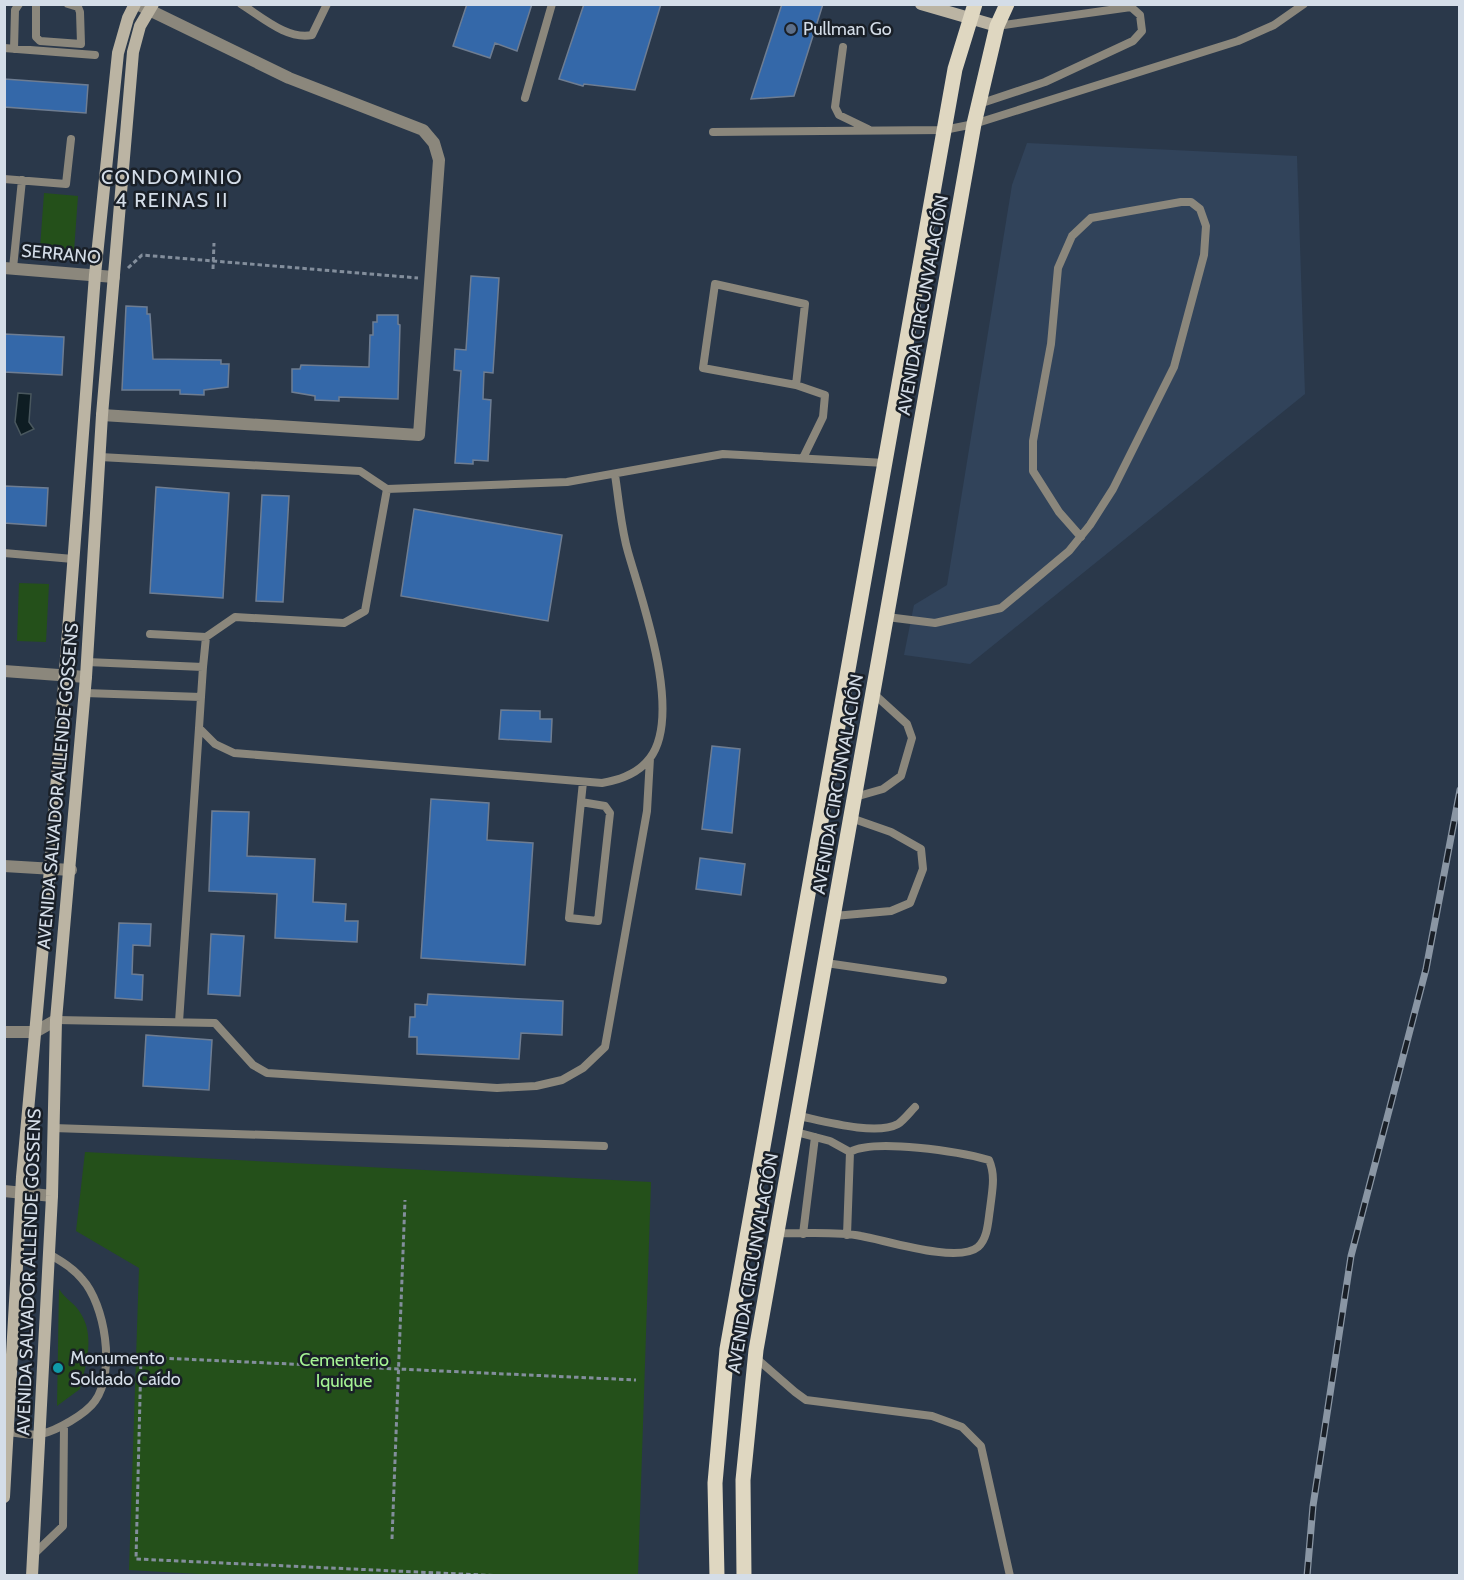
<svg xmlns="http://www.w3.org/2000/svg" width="1464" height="1580" viewBox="0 0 1464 1580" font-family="Cabin,sans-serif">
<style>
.built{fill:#31435a}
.green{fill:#24501a}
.water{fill:#0e1d23;stroke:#49575e;stroke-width:1.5}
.building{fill:#3468a9;stroke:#6e7d92;stroke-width:1.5}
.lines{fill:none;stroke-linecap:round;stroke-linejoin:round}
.path{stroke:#838e9c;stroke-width:3;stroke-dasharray:4.5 3;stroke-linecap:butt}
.service{stroke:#8b877c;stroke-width:8}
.minor{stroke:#8b877c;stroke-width:12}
.secondary{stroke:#bbb4a3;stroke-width:12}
.primary{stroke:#dfd7c1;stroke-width:15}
.rail-casing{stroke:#8a96a4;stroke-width:7}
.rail{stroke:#191f27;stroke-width:4.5;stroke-dasharray:14;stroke-linecap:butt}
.service-dot{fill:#5c6f8a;stroke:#191f27;stroke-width:2}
.culture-dot{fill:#0f9aa8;stroke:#191f27;stroke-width:2}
.labels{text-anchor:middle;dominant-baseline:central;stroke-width:5;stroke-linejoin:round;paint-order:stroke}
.poi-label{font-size:18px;fill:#d4dde8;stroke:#191f27;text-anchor:start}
.street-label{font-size:18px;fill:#d4dde8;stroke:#191f27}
.park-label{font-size:18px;fill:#a5f394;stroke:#191f27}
.neighbourhood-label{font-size:20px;letter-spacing:1.5px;fill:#d4dde8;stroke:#191f27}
</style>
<rect width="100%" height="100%" fill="#2a384a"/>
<path class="built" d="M1027,143L1297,156L1305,394L970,664L904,655L914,605L947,585L1012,185Z"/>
<path class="green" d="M44,193L78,196L74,251L40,248Z
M19,583L49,584L46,642L17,641Z
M85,1152L651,1182L638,1575L234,1576L129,1570L139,1268L76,1231Z
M59,1289C65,1299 76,1304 81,1314C95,1336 86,1365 80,1389L57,1406Z"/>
<path class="water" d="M18,393L31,394L29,422L34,429L21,435L15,422Z"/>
<path class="building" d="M467,4H532L517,51L495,43L490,58L453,46Z
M584,4H661L635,90L584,84L583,86L559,79Z
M782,4H823L794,96L751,99Z
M4,79L88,85L86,113L4,107Z
M471,276L499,278L493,373L484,372L483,399L491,400L488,461L473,460V464L455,463L461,371L454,370L455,349L466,350Z
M126,306L147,307V314H150L153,359L221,360V364H229L228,387L204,390V395L180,394V390H122Z
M377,315H398V324L400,325L398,399L339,397V401L315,400V396L292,392V369H300L301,365L369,367L370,335H373V322H377Z
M4,334L64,337L62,375L4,372Z
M4,486L48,488L46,526L4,523Z
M156,487L229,493L223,598L150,593Z
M262,495L289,496L283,602L256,601Z
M414,509L562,535L548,621L401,596Z
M501,710L540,711V719H552L551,742L499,739Z
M712,746L740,749L732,833L702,829Z
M431,799L489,803L487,840L533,843L525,965L421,958Z
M212,811L249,812L247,856L315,859L313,902L346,904L345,921H358L357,942L275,938L277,894L209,891Z
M700,858L745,864L741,895L696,889Z
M119,923L151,924L150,946L133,945L132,974L143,975L142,1000L115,998Z
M211,934L244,936L240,996L208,994Z
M428,994L563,1001L562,1035L521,1033L519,1059L417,1054V1037H409L410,1017H415V1004L427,1005Z
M146,1035L212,1040L209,1090L143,1086Z"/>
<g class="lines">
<path class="path" d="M128,268L142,255L418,278
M213,269L214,243
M117,1356L636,1380
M141,1357L136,1559L504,1576
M392,1539L405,1200"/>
<path class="service" d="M36,4V37L40,41L81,44L80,12L78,7L68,4
M241,4C262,17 287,40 312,35L327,4
M843,47L835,107L839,115L868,129
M4,48L95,55
M14,49L15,10L19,4
M525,98L552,4
M979,104L1045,82L1133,41L1142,31L1140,15L1131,7L997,26
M713,132L944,130L974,124L1238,41L1274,25L1304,4
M4,179L66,184L71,139
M13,268L22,180
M796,385L703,368L715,284L805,304L796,385L825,395L823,417L803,458
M100,457L360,471L387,489
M4,553L73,559
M887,617L935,623L1001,608L1069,551L1090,525L1113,489L1174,367L1204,255L1206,226L1200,209L1191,202H1181L1091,218L1072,236L1058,268L1051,344L1033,441V471L1059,512L1081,537
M150,634L206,637
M87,662L203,667L206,637L235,617L344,623L365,611L387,489L567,482L723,454L885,463
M85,693L201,697L199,728L215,744L234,753L602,783C620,780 638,774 650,758C683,714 642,601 628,552C621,528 619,501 615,475
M201,697L203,667
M855,797L883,789L901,776L912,738L907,724L874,694
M581,802L605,806L610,813L598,921L569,918L583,782
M834,916L891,911L910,903L923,869L921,849L891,832L851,818
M826,963L943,980
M56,1020L215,1023L253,1065L267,1073L497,1088L536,1086L562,1080L583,1068L605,1047L647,811L650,758
M179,1022L199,728
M799,1116C823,1121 876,1136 898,1124C904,1120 910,1112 915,1107
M53,1128L604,1146
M796,1132L830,1141L850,1152
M778,1233C805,1234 835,1231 861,1236C885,1240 958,1264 978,1247C988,1238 988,1221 990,1209C992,1191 996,1176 989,1160C961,1152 874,1138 850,1152
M803,1234L815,1137
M847,1235L850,1152
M756,1358L795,1392L806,1400L932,1416L962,1427L981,1446L1010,1576
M8,1432C18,1433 31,1436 41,1434C56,1431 86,1414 95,1401C116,1372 105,1304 82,1279C73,1268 61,1261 49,1254
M34,1554L63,1526L64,1426"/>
<path class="minor" d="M4,268L114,277
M102,415L419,435L439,160L434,143L423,130L289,78L137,4
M4,671L86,677
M4,866L71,870
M4,1032H35L56,1020
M4,1191L52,1196"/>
<path class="secondary" d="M921,4L997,26
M4,1497L22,1177L50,869L95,275L118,53L128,18L135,4
M32,1576L52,1196L56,1020L86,677L102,415L133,52L140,26L153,4"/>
<path class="primary" d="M717,1576L715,1483L727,1349L955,69L975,4
M744,1576L743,1480L756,1350L974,124L997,26L1007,4"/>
<g class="rail-casing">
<path id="rail" d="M1307,1576L1313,1506L1351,1256L1426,969L1460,790"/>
</g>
<use href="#rail" class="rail"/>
</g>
<circle class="service-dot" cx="791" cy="29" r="6"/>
<circle class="culture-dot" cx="58" cy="1368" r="6"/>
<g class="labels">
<g class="poi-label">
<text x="803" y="29">Pullman Go</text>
<text x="70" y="1358">Monumento<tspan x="70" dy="21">Soldado Caído</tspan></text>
</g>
<g class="street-label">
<text transform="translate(61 254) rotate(5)">SERRANO</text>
<text transform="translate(923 305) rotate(-80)">AVENIDA CIRCUNVALACIÓN</text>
<text transform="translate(838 784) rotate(-80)">AVENIDA CIRCUNVALACIÓN</text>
<text transform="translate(58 786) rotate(-85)">AVENIDA SALVADOR ALLENDE GOSSENS</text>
<text transform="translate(753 1263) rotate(-80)">AVENIDA CIRCUNVALACIÓN</text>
<text transform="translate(29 1272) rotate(-88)">AVENIDA SALVADOR ALLENDE GOSSENS</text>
</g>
<g class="park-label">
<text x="344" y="1360">Cementerio<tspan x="344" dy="21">Iquique</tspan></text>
</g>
<g class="neighbourhood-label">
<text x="172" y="177">CONDOMINIO<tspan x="172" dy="23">4 REINAS II</tspan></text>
</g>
</g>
<rect width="1464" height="1580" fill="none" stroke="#d4dde8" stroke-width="12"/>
</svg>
